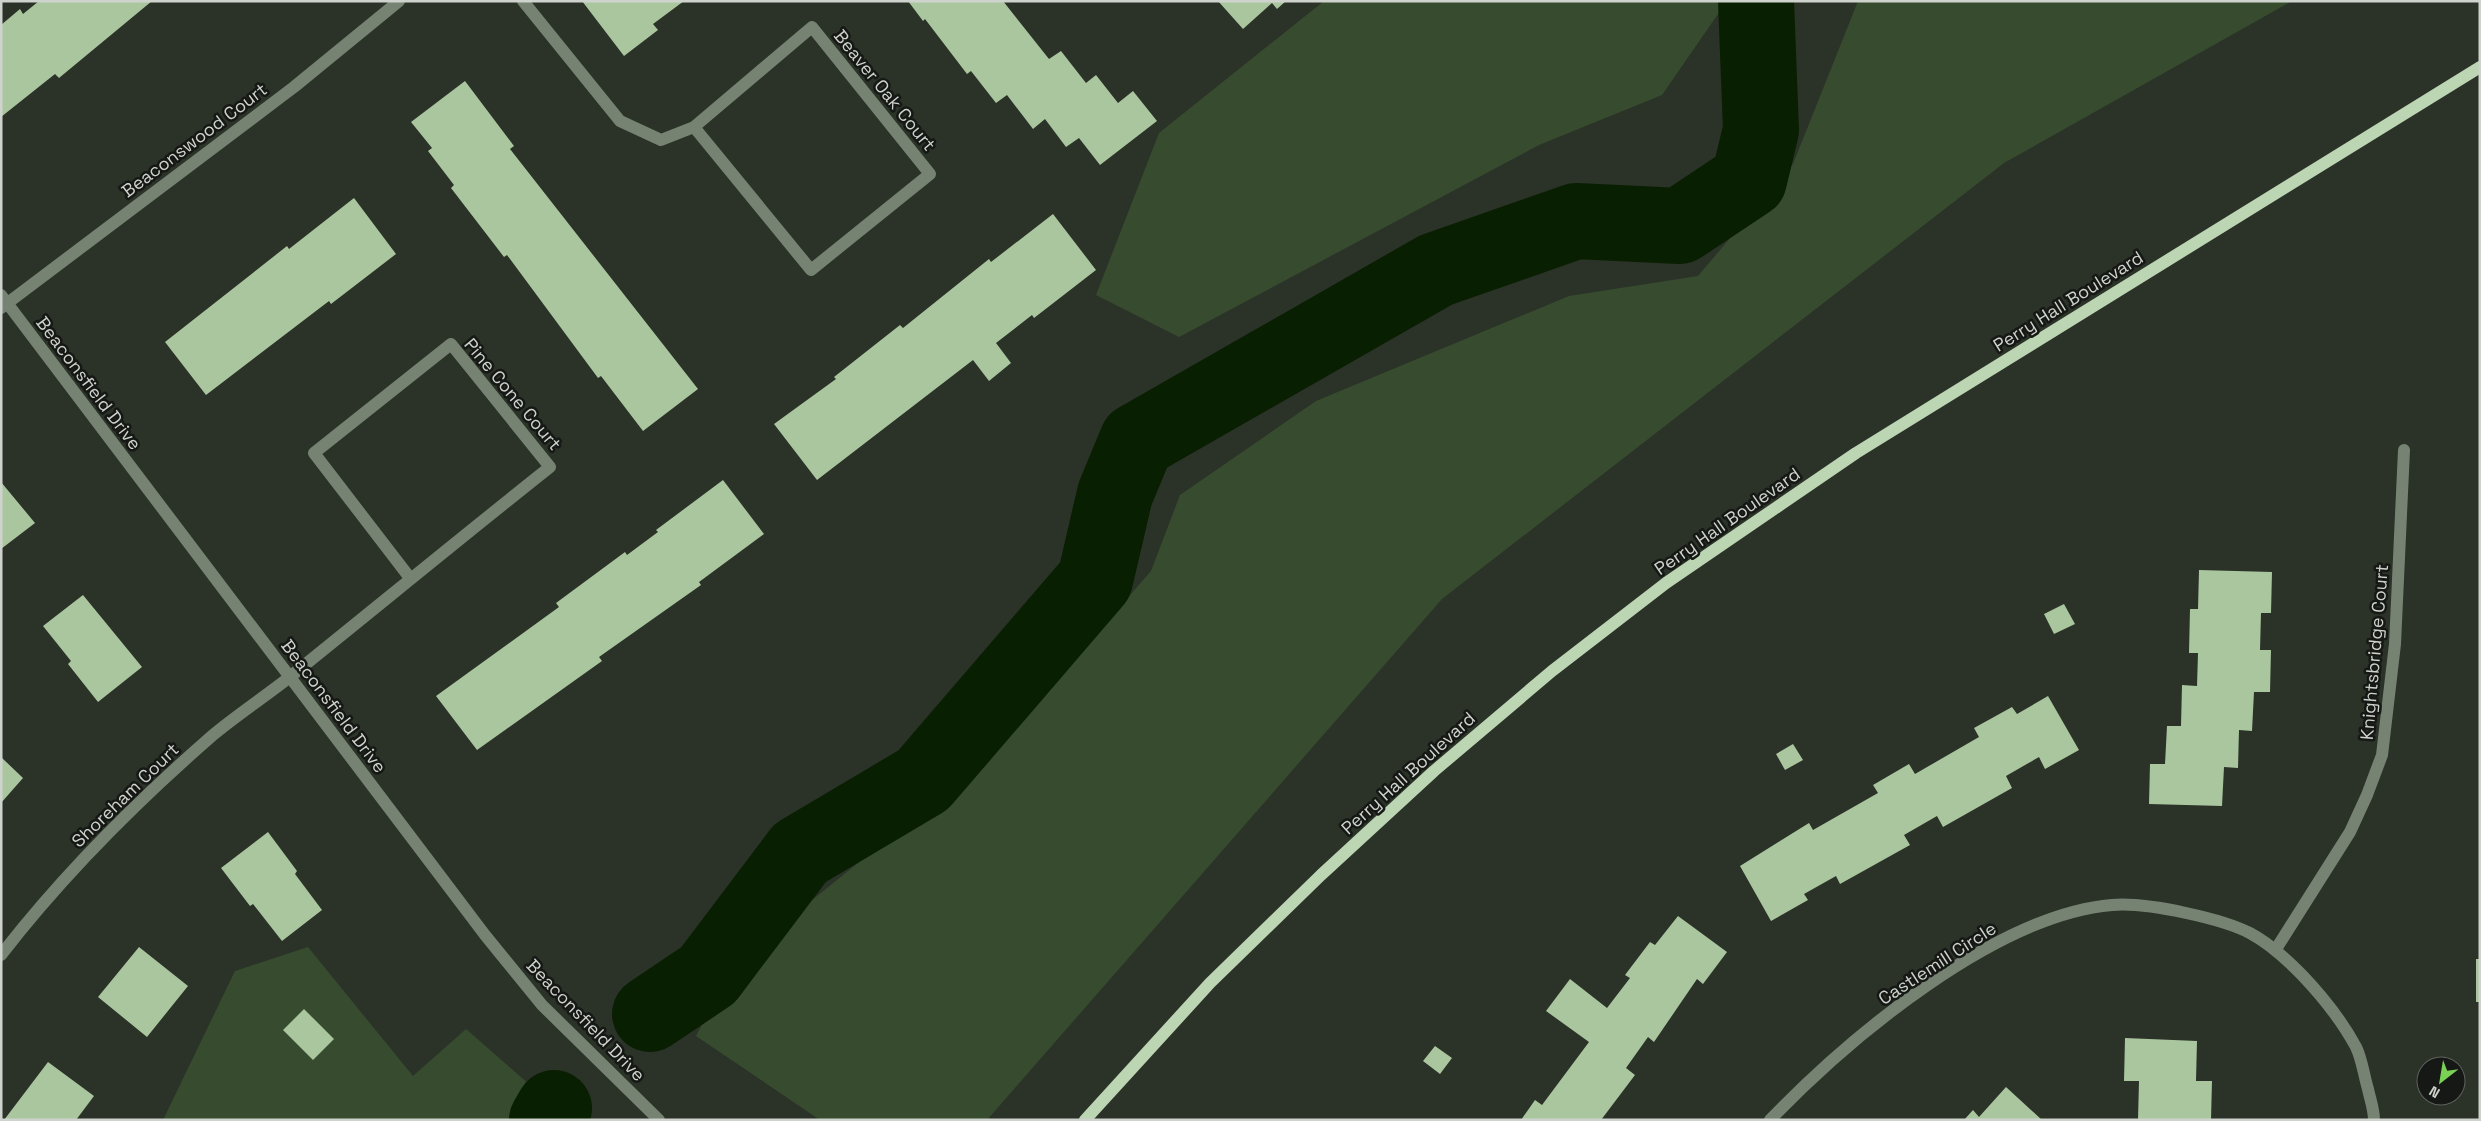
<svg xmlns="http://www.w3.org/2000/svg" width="2481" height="1121" viewBox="0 0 2481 1121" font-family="'Space Grotesk',sans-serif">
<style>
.green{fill:#374c2f}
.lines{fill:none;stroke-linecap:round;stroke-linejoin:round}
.river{stroke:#091f01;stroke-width:76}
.building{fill:#aac69f}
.minor{stroke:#768272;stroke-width:12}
.major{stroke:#bcd5b3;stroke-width:12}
.labels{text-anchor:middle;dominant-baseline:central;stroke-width:5;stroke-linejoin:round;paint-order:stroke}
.street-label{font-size:18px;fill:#cfd3cd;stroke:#151814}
</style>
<rect width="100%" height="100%" fill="#2b3228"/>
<path class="green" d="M1324,1H1727L1662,95L1539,145L1179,337L1096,295L1159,133Z
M1858,1H2292L2004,163L1442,599L987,1120H820L696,1036L734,963L988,758L1151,571L1180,495L1316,401L1569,296L1698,276L1793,164Z
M308,947L413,1076L466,1029L570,1120H163L235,971Z"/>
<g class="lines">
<path class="river" d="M650,1014L708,975L800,853L923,780L1095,580L1115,494L1137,441L1436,270L1576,221L1680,226L1749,180L1761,130L1756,1
M547,1120L554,1108"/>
</g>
<path class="building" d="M39,1H152L59,78L55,74L1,117V25L20,9L23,14Z
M582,1H684L653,24L658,30L624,56Z
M908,1H1003L1049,59L1061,51L1086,83L1096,75L1118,103L1133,91L1157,121L1100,165L1079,138L1066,147L1045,119L1033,129L1007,95L996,103L971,71L967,74L925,19L923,21Z
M1218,1H1286L1277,9L1272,3L1243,29Z
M465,81L514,146L510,149L698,389L643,431L601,376L598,378L507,255L504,257L451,188L454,185L428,151L432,148L411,122Z
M354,198L396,254L331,304L329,301L206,395L165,342L287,246L289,249Z
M1053,214L1096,270L1034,318L1032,315L996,343L1011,363L989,381L973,360L817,480L774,424L836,379L834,377L900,325L903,328L989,259L991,262Z
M723,480L764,534L699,582L701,585L599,657L602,661L477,750L436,696L559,607L556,603L625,552L627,555L658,532L656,530Z
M1,482L35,523L1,549Z
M2199,570L2272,572L2271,613H2261L2260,650H2271L2270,692H2254L2252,731L2239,730L2238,768L2224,767L2222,806L2149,804L2150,764H2165L2167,726H2181L2182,685L2197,686L2198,653H2189L2190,609H2198Z
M83,595L142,667L98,702L68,664L71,661L43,626Z
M2064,604L2075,624L2054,634L2044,614Z
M2048,696L2079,750L2045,769L2039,757L2006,776L2012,788L1943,827L1937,816L1904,835L1910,845L1840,884L1836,876L1804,894L1808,900L1771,921L1740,866L1809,823L1813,830L1878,793L1873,785L1909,764L1915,774L1979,737L1974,728L2012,707L2017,714Z
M1793,744L1803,760L1785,770L1776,754Z
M1,757L23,778L1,803Z
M268,832L297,871L295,874L322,910L282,941L253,904L250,906L221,868Z
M1678,916L1727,952L1703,984L1697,979L1654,1042L1648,1037L1626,1068L1635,1075L1601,1120H1521L1535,1100L1542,1105L1589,1042L1546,1011L1570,979L1607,1008L1630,978L1625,975L1650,942L1655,945Z
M139,947L188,986L147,1037L98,997Z
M2476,959H2480V1002H2476Z
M304,1009L334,1039L313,1060L283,1030Z
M2125,1038L2197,1041L2196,1081H2212L2211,1120H2138L2139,1081H2124Z
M1435,1046L1452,1058L1440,1074L1423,1061Z
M48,1062L94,1096L76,1120H4Z
M2006,1087L2042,1120H1964L1973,1110L1979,1117Z"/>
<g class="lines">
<path class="minor" d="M523,1L620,121L661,140L694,127L812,27L930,174L811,270L694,127
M1,295L485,935L542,1005L659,1120
M1,308L294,87L399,1
M2276,949L2350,832L2367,795L2382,755L2395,644L2404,450
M1,955C63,875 136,802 213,735C238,714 266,696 291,676C378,606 463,536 550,467L451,344L314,453L410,578
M1770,1120C1849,1038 1995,915 2112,905C2136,903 2163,908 2186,913C2242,925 2262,934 2302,975C2322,996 2342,1021 2356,1047C2362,1059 2364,1076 2368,1089C2370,1099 2374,1109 2374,1120"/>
<path class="major" d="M1085,1120L1210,983L1321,875L1434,771L1552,671L1666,583L1856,453L2480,67"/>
</g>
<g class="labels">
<g class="street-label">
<text transform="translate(885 90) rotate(51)">Beaver Oak Court</text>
<text transform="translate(194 140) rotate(-37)">Beaconswood Court</text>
<text transform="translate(2068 301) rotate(-32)">Perry Hall Boulevard</text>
<text transform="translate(89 383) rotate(53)">Beaconsfield Drive</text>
<text transform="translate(513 394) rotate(50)">Pine Cone Court</text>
<text transform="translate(1727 521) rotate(-35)">Perry Hall Boulevard</text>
<text transform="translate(2374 652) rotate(-85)">Knightsbridge Court</text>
<text transform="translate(334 706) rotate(53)">Beaconsfield Drive</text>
<text transform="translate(1408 773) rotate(-42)">Perry Hall Boulevard</text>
<text transform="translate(125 795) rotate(-44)">Shoreham Court</text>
<text transform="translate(1937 963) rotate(-33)">Castlemill Circle</text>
<text transform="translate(586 1020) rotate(46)">Beaconsfield Drive</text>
</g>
</g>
<rect width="2481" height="1121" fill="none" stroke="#cfd3cd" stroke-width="5"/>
<g transform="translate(2441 1081) rotate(211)"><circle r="24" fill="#151814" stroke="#5f635e"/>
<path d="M0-4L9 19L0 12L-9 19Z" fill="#7bd156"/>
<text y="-8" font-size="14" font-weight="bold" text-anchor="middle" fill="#cfd3cd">N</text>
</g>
</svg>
